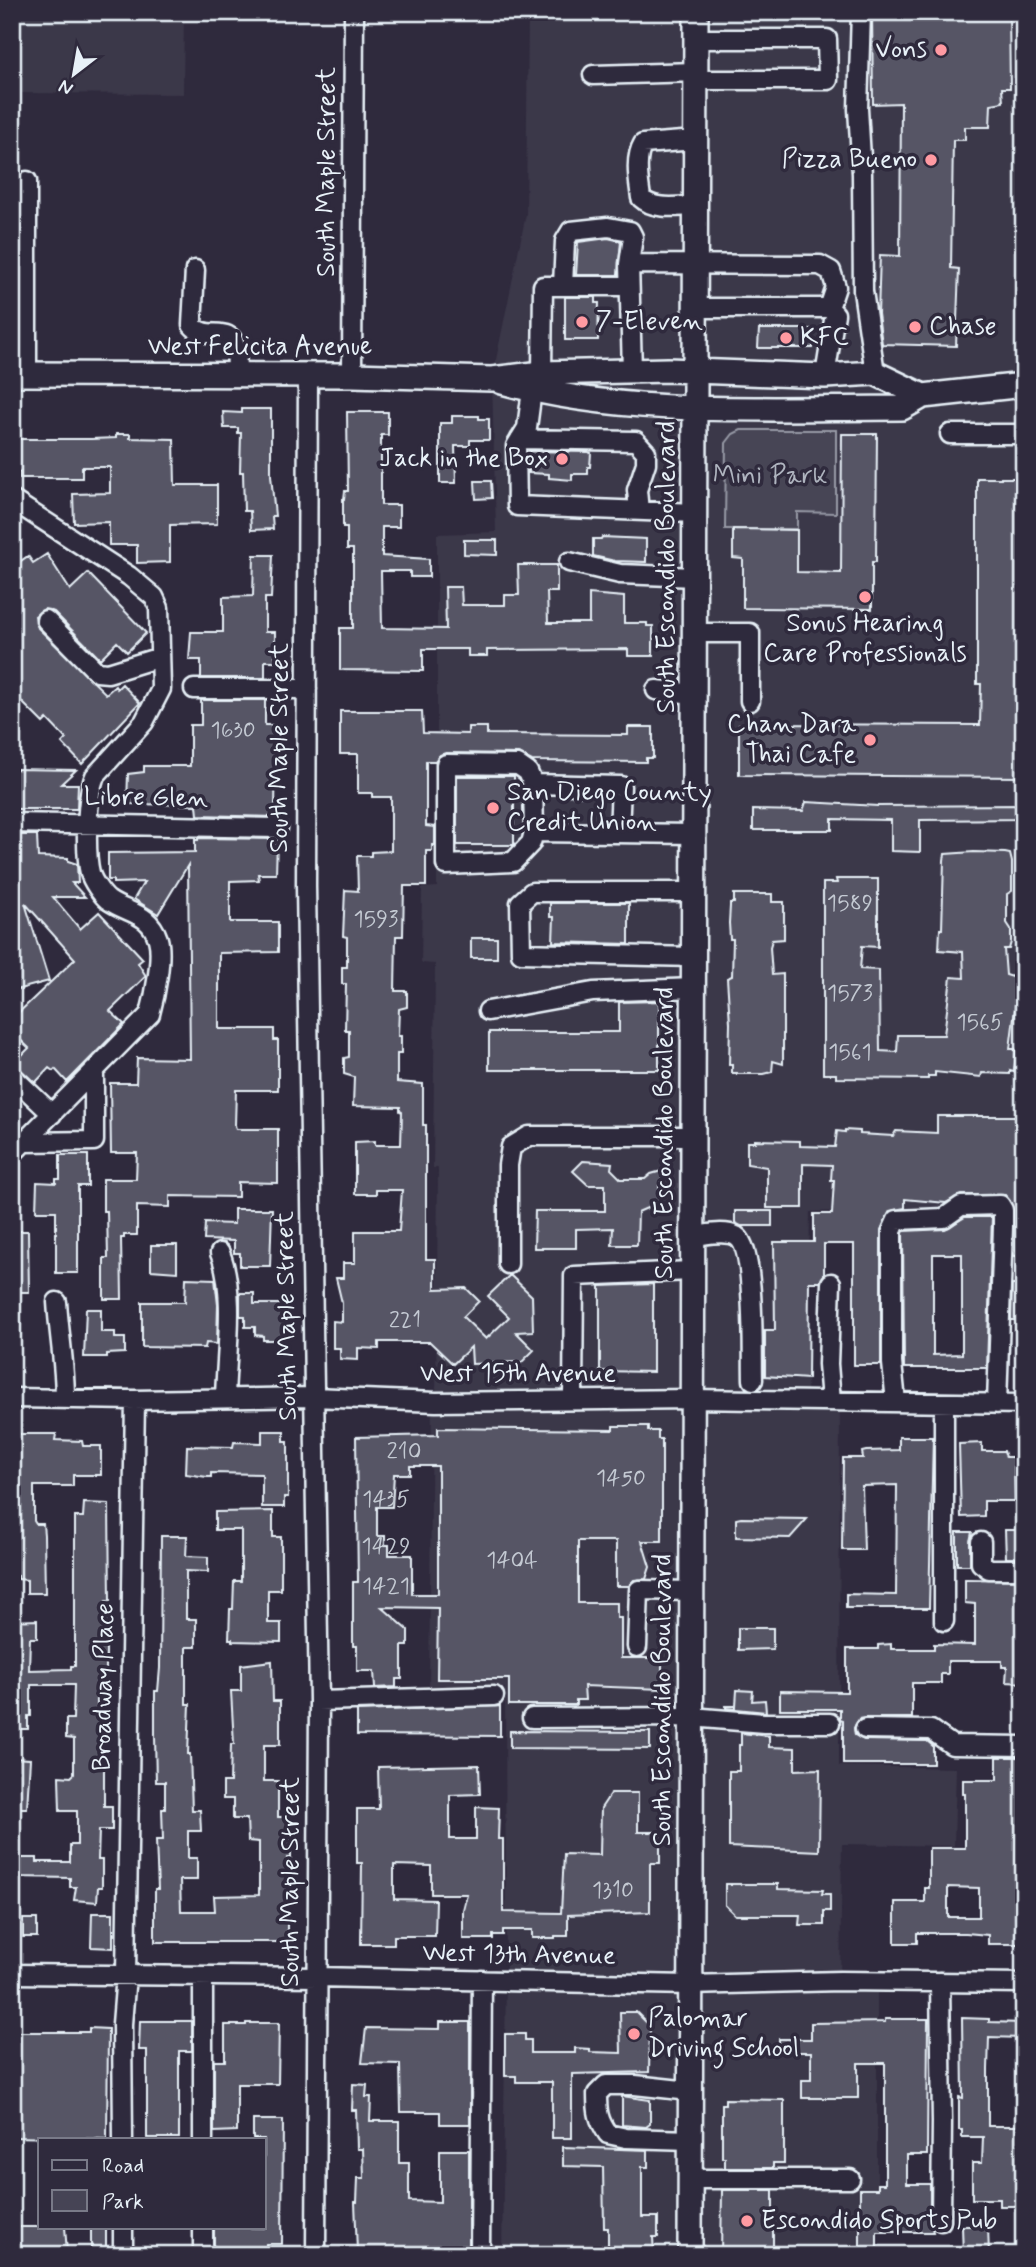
<svg xmlns="http://www.w3.org/2000/svg" width="1036" height="2267" viewBox="0 0 1036 2267" font-family="Mynerve,sans-serif">
<style>
.built{fill:#3b3749}
.green{fill:#464455;stroke:#979aa6;stroke-width:2}
.building{fill:#575565;stroke:#e8f1f8;stroke-width:2;fill-rule:evenodd}
.lines{fill:none;stroke-linecap:round;stroke-linejoin:round}
.minor-casing{stroke:#e8f1f8;stroke-width:23}
.major-casing{stroke:#e8f1f8;stroke-width:28}
.minor{stroke:#2f2a3d;stroke-width:18}
.major{stroke:#2f2a3d;stroke-width:23}
.poi-dot{fill:#ff9aa2;stroke:#2f2a3d;stroke-width:2.5}
.labels{text-anchor:middle;dominant-baseline:central;stroke-width:7;stroke-linejoin:round;paint-order:stroke}
.number-label{font-size:23px;fill:#c4cad3}
.poi-label{font-size:26px;fill:#e8f1f8;stroke:#2f2a3d;text-anchor:start}
.street-label{font-size:26px;fill:#e8f1f8;stroke:#2f2a3d}
.park-label{font-size:26px;fill:#afb4bf;stroke:#2f2a3d}
</style>
<rect width="100%" height="100%" fill="#2f2a3d"/>
<filter id="ink" filterUnits="userSpaceOnUse"><feTurbulence type="fractalNoise" baseFrequency=".0143" numOctaves="2"/><feDisplacementMap in="SourceGraphic" scale="14" xChannelSelector="R" yChannelSelector="G"/><feConvolveMatrix kernelMatrix="1 2 1 2 8 2 1 2 1" color-interpolation-filters="sRGB"/></filter>
<g filter="url(#ink)">
<path class="built" d="M12,12H184L183,94L12,93Z
M528,12H1024V1132H947V1208L810,1212L807,1400L840,1401L839,1766L956,1768L954,1846L842,1844L840,1981L877,1982V2252L955,2255H502L506,1981L505,1688L429,1687L432,1401H436L438,1168H433L435,964L421,963L422,888L437,887V534L496,532L492,379L526,214Z"/>
<path class="green" d="M741,430H836V513L797,512V529H725L726,443L733,434Z"/>
<path class="building" d="M872,12H1009L1010,88H1002L1003,102L991,104L990,127H965V140H953L951,268L959,269L956,346L882,344L878,314L880,255L900,256L901,103L873,104Z
M608,238L621,241L618,275H576L578,242Z
M565,297H596V303H599L598,340H565Z
M759,329H813V348H758Z
M242,409H271V475L275,516H272L273,529L251,530L250,511H244L243,472H240L241,433H238V428H224L223,412L242,413Z
M347,412H388V435H381V505H399V527H382V556L429,559V577H410V571H381L382,628L446,629L445,587H461L462,605H505V595H519L518,565H557V592H547L548,623H589V594L624,597V623H647V626H653V656H628V649L487,650V656H468V649H423V671L340,670V628H353V549H347V527H343V499H344L345,491H348Z
M452,416H479V419H489V440H470V446H455L456,483H440V423H452Z
M116,434H130V438L174,439L175,485H217V524L170,525V562L137,563V545H109V522L74,523L73,494L110,493V467H82V478H20V472H12V439H91L116,438Z
M842,434H877L876,562H872V609L743,608V559L733,558V529L797,530V572L841,573Z
M529,451L588,452L591,453L590,467H588V474H572V480L549,478V474L529,473Z
M977,478H1024V777L739,775V724L980,725L981,684H977Z
M475,481H491L492,498L476,499Z
M602,537L646,539V562L615,561L593,556V539H601Z
M464,540H497V555L464,554Z
M47,554L70,590L88,573L146,633L127,652L117,642L100,659L54,612L44,609L35,616L38,628L106,694L115,686L117,689L122,684L140,703L82,764L62,743L66,739L47,719L43,723L12,692V567L28,556L33,563Z
M254,555H273L271,598H265V632H275V661H265V678H201V660H189L191,632H223V597L253,596Z
M201,700H265V725H276L275,817L198,815L197,805L127,804L128,774L144,772V766H190V725H201Z
M340,711H422L423,733L468,734V727H487V734L628,735V727H653V758H646V762L532,761L518,754L446,753L440,755L435,761H426V826L435,827V845H432V851H426V886H404L403,936H396L395,991H407V1007L399,1009L398,1036H401V1054H397V1082L423,1084V1125H426V1259H435V1289L466,1288L479,1301L463,1317L486,1339L509,1317L488,1296L510,1275L532,1296L533,1331L516,1332L534,1350L519,1365L517,1362L472,1364L471,1347L453,1364L430,1342H379V1349L358,1348V1360L340,1359V1348H333V1321L342,1322V1303L336,1278H343V1263H355V1231H399L402,1190H376V1194H355V1142L375,1141V1145H401L402,1112L400,1111V1107L353,1106L354,1077L344,1074V1058L349,1057V1030H345L346,984H342V967H347V937L343,936L345,890L358,891L357,856H371V852L391,851V797H372V793H358V754H340Z
M15,769L76,770L61,784H78L77,809H12V775H15Z
M457,776H514V845H457Z
M806,802L878,806L1024,805V819L920,820V852L891,851V820L832,819V830H753V810L803,811Z
M12,835H37L38,857L68,858V861L77,864L78,883H72L85,897H53L80,929L99,912L143,959L138,963L146,976L110,1011L124,1024L67,1082L55,1069L53,1071L49,1068L35,1083L14,1063L29,1048L12,1032V1019L75,959L25,903L49,981L12,991Z
M198,838L275,839L277,841L276,874H258L259,880L230,881V922H278V952L219,953V1029H274V1040H278V1090H236L235,1125L236,1129H278V1183L238,1182V1197L170,1196V1207L137,1206V1235H124V1238H121L122,1299H104V1258H108L107,1211H103V1179H136L137,1153H111L110,1083H136L137,1058L190,1059L188,865L158,914L134,899L144,882L113,883V880H108V853L195,852V840H198Z
M974,852L1005,853L1010,854L1012,862V891L1007,894V923L1011,929V942L1009,949H1004L1006,975L1016,978L1015,984L1018,985L1010,1049H1015L1016,1052L1014,1072L1010,1071V1074L982,1073L981,1077L935,1072V1076H928V1079L836,1078V1074H823V883H837L836,879H878V947L862,946L860,969L879,970L880,1051L897,1052L898,1035H944L951,977L964,978L963,952L939,950L940,929H942L944,860L945,854Z
M734,894H772V902H784V939L772,940L770,947L772,975L783,974V1064L773,1061L772,1072L764,1074H737V1073H732V1065H729L730,1023L727,978L732,976L733,939H730L729,923L730,906V903H734Z
M550,903H629V944L553,942L554,917H550Z
M471,938H497V958H471Z
M659,1001V1070H489V1032H619V1002Z
M937,1116H1024V1256H1013L1014,1209L1005,1195H961L946,1203L905,1199V1208L890,1211L881,1230V1365H854V1244H824V1275L820,1282H809L808,1379L765,1376V1330H775L774,1242H814V1214H832L834,1180H831L832,1165L803,1164V1208H767V1167L747,1164V1142H755V1140L800,1141V1146L835,1147L837,1131L845,1132V1130L860,1131V1134L893,1136L896,1131L937,1133Z
M60,1155H88V1186H78V1273H56V1211H36L37,1182L56,1183V1179H60Z
M583,1161L612,1163L611,1169L621,1179H645L651,1174L665,1170L659,1186L661,1202L638,1212L637,1245H612L613,1228L576,1229V1248H534L535,1211H605V1185H588L573,1171Z
M234,1209H272L270,1266H240V1253H234V1241L204,1240L205,1223L234,1224Z
M735,1211H772V1226H741L735,1223Z
M965,1217H992L987,1368H904L903,1233L904,1231L945,1229ZM933,1254H962V1354L933,1355Z
M12,1231H28L29,1292H12Z
M151,1245H177V1272L151,1270Z
M186,1278L215,1279L218,1305L217,1344L206,1343L205,1348L142,1347V1302H185Z
M653,1284V1372L600,1371V1286Z
M1012,1285H1024L1023,1320H1011Z
M240,1293H254V1304H286L284,1340H263V1336L255,1335V1327H245V1316H240Z
M86,1309H101V1332H115V1338H125V1353L107,1354V1357H84Z
M613,1426H648V1431H658V1439H662V1541H642L650,1567L646,1579L634,1580L629,1586H616V1541H578V1603H617V1618H621V1658H662V1689L584,1686L585,1700H576V1705H509V1679H437L438,1608L382,1607L408,1630V1646H402V1679H396V1687L375,1688L374,1671H357V1646H353V1582H358L356,1437L438,1435V1428L613,1430ZM410,1466H438V1594H412V1555H389V1545H385V1536H377V1507H392L394,1474H410Z
M262,1431H284V1441H288V1497H284V1507H262V1474L211,1473V1477H207L186,1474L187,1446L233,1447L234,1442L262,1443Z
M12,1434H56L55,1440L82,1441L83,1446H101V1475H73V1486H34V1521L36,1524H43L44,1535L45,1593H27V1580L18,1579V1576H12Z
M899,1437H933L929,1608H846V1594L896,1595L897,1485L862,1486L864,1550H842L843,1458H863L862,1452L866,1451L899,1450Z
M982,1443V1451H1004L1006,1457H1014L1015,1501H984V1516L961,1517L959,1444Z
M84,1503L109,1504L110,1601H106V1685H97V1712H110V1732L102,1731V1762H104V1806H112V1830H99L98,1860H102V1887H98L97,1902L74,1900L76,1887H70V1878L18,1877V1858H37V1862H70V1845H77V1811H60L59,1776L71,1777L74,1774V1739L66,1738V1719H73L74,1685H31V1716H28V1729H12V1621L37,1620V1638H30L29,1670L71,1669V1666H75V1517H83Z
M273,1511V1537H281V1590H268V1623H281V1642L232,1641V1639H229L230,1609H233L234,1581H241V1530H215V1512Z
M741,1518L807,1519L790,1538L736,1537V1519Z
M1005,1530H1024V1558H1006Z
M957,1532H972L970,1542V1565H957Z
M161,1536H187L186,1556L208,1557V1572L186,1571V1619H196V1647H186V1704H190L188,1754H190L192,1810H200L201,1831H188V1858H197V1880H180L181,1911H215L214,1896L259,1895V1842L248,1841L247,1819H233V1799H223V1782H230L231,1744H234L231,1691H241V1665L272,1661L273,1701H280V1745H264V1781H278V1817H291V1858H287V1942H155V1889H158L156,1840H163L162,1809H165V1782H156L155,1736V1691H158L160,1668Z
M965,1579L1024,1580V1683L1006,1682L1007,1667H1002V1661H948V1674H941V1683H912V1718H864L859,1719L854,1728L855,1735L864,1740L927,1741L933,1746V1764H843V1720L840,1719V1709H780V1691L847,1692V1649H878V1645L891,1644V1649H934V1644L975,1645V1604L965,1603Z
M738,1628H773V1649L738,1650Z
M737,1690L753,1691L752,1701L765,1700L766,1712L726,1708V1706H736Z
M500,1706V1736L357,1735V1711Z
M510,1731L650,1732V1749L510,1748Z
M741,1733L769,1736V1747L795,1748V1770L820,1769L819,1851L729,1847V1771H739V1745H741Z
M997,1757H1024V1944H988V1935L966,1933H917V1943H895V1902H925V1888H929V1848H965V1794H963V1780H997ZM948,1887L979,1888V1917H948Z
M12,1758L30,1759L27,1808H12Z
M479,1765L480,1794L450,1795V1839H476V1807L499,1808L498,1839H503V1912L561,1913L564,1854L600,1855L601,1808L611,1793H638V1832H660V1863H650V1912L568,1915V1936H555V1938H532V1930H503V1935H493V1939H463V1910L467,1894H431V1866L394,1865V1899L436,1900L435,1936H394V1944H361L362,1863H357V1809H379L378,1767Z
M725,1884H778V1889L823,1890L822,1894H830V1911H824V1925H799L800,1915H735L725,1905Z
M92,1913H113V1948L91,1947Z
M23,1919H37V1937H23Z
M620,2012H636L650,2026L649,2072L572,2074V2138H552V2082H516V2076H505V2034H525V2040H531V2053H575V2048L590,2049V2052L621,2053Z
M962,2018L989,2019V2022L1024,2023L1023,2038L989,2037L988,2069V2126H1024V2189L1020,2190V2206H1000V2199H972V2163H982L983,2137H962V2130H959V2097L963,2098Z
M885,2019H928L927,2155H907V2184H930V2221L933,2232H877V2255H860V2189H878V2184H885V2063H858V2098H802V2080H811V2052H779V2039H811V2023L885,2022Z
M140,2021H192V2051H179V2138H147V2050H139Z
M440,2022H470V2124H440V2112H401L400,2064L362,2063L366,2028L440,2029Z
M246,2023H279L278,2084H237V2131L214,2132V2061H225V2025H246Z
M89,2028L108,2029L107,2139L12,2137V2032H89Z
M353,2084L367,2085L366,2097H371L370,2121H399V2163H409V2201L440,2202V2150H469V2255H407V2250L357,2251L355,2202H357L358,2178H364L363,2149H357L356,2110H352Z
M622,2096L650,2100V2124L646,2127L622,2125Z
M725,2099L784,2100V2163H773V2168H725V2158H722V2104H725Z
M253,2120H283L282,2244H266V2255H229V2248H214V2227L264,2228V2139H253Z
M563,2147L648,2150V2167H642V2217H658V2237H653L654,2255H608V2228H604L603,2167L563,2166Z
M722,2190H773V2255H721Z
M962,2226H988L989,2255H963Z
M12,2227H65L67,2252L12,2251Z
M91,2227H106V2250H91Z"/>
<g class="lines">
<g class="minor-casing">
<path id="minor" d="M861,12L858,109L862,174L863,291L875,373
M593,75L696,72
M696,80H828L827,39H696
M27,181V374
M696,206C678,206 655,211 641,198C639,182 634,159 643,144L696,140
M195,270L192,325C206,342 230,324 235,346C237,355 237,366 237,375
M563,286L565,241L571,231L608,227L630,231L633,237L629,264
M696,308H829L835,314L825,376
M632,371L629,264L820,265L831,271L836,287L829,308
M542,373L543,286H629
M308,375L306,886L319,1701L316,2255
M352,375L354,12
M532,390L527,428L516,446L517,506L696,513
M950,434H1024
M520,439L636,441L646,452V463L637,490L639,511
M12,500L129,576L154,597L159,608L161,689L144,722L95,776C86,796 85,852 90,873C92,881 102,895 108,900C128,914 149,912 158,939C163,956 155,996 150,1014L12,1154
M569,562L620,574L695,577
M46,620L97,672L108,673L160,657
M695,633H750V701
M194,689H307
M656,690L695,694
M533,784L528,772L518,765L446,764V865L513,862L531,843L534,832
M12,823L278,828
M619,833L621,786L533,784L534,832L695,834
M694,957L521,953L520,903L532,892H694
M488,1011L593,992L694,988
M12,1076L52,1114
M24,1142L94,1141V1071
M693,1236C706,1235 724,1230 736,1236C756,1247 752,1355 753,1380
M220,1253C236,1291 226,1356 225,1398
M508,1264V1165L511,1147L529,1136H692
M831,1283L828,1364L831,1401
M57,1302C59,1334 65,1366 65,1398
M12,1398L135,1400L313,1397L436,1402L692,1399L1024,1404
M573,1400L574,1276L692,1271
M896,1402L892,1363V1231L897,1220L944,1218L961,1206L1000,1205L1003,1210V1227L997,1404
M944,1403V1621
M981,1542V1563L989,1569H1024
M637,1647L639,1590L692,1591
M319,1701L494,1696
M532,1718L691,1717L764,1723H830
M865,1729L931,1730L952,1745L1024,1746
M12,1974L317,1977L690,1985L840,1981L1024,1983
M940,1982L942,2122L941,2221
M690,2091L635,2085H606L597,2094C597,2111 598,2120 608,2134L626,2138L690,2140
M123,2139L122,2024L126,1975L135,1400
M203,2139V1976
M690,2179H850
M123,2227V2255
M203,2255V2227
M480,2255L482,1980"/>
</g>
<g class="major-casing">
<path id="major" d="M12,374L352,375L492,379L542,373L668,370L825,376L875,373L923,396
M502,382C629,417 770,408 902,408L923,396L1024,385
M690,2255L696,12"/>
</g>
<use href="#minor" class="minor"/>
<use href="#major" class="major"/>
</g>
</g>
<g class="poi-dot">
<circle cx="941" cy="50" r="7"/>
<circle cx="931" cy="160" r="7"/>
<circle cx="582" cy="322" r="7"/>
<circle cx="915" cy="327" r="7"/>
<circle cx="786" cy="338" r="7"/>
<circle cx="562" cy="459" r="7"/>
<circle cx="865" cy="597" r="7"/>
<circle cx="870" cy="740" r="7"/>
<circle cx="493" cy="808" r="7"/>
<circle cx="634" cy="2034" r="7"/>
<circle cx="747" cy="2221" r="7"/>
</g>
<g class="labels">
<g class="number-label">
<text x="233" y="731">1630</text>
<text x="850" y="904">1589</text>
<text x="376" y="920">1593</text>
<text x="850" y="994">1573</text>
<text x="980" y="1023">1565</text>
<text x="850" y="1053">1561</text>
<text x="405" y="1321">221</text>
<text x="404" y="1452">210</text>
<text x="621" y="1479">1450</text>
<text x="386" y="1500">1435</text>
<text x="386" y="1547">1429</text>
<text x="512" y="1561">1404</text>
<text x="386" y="1587">1421</text>
<text x="613" y="1891">1310</text>
</g>
<g class="poi-label">
<text x="927" y="50" text-anchor="end">Vons</text>
<text x="917" y="160" text-anchor="end">Pizza Bueno</text>
<text x="596" y="322">7-Eleven</text>
<text x="929" y="327">Chase</text>
<text x="800" y="338">KFC</text>
<text x="548" y="459" text-anchor="end">Jack in the Box</text>
<text x="865" y="624" text-anchor="middle">Sonus Hearing<tspan x="865" dy="30">Care Professionals</tspan></text>
<text x="856" y="725" text-anchor="end">Chan Dara<tspan x="856" dy="30">Thai Cafe</tspan></text>
<text x="507" y="793">San Diego County<tspan x="507" dy="30">Credit Union</tspan></text>
<text x="648" y="2019">Palomar<tspan x="648" dy="30">Driving School</tspan></text>
<text x="761" y="2221">Escondido Sports Pub</text>
</g>
<g class="street-label">
<text transform="translate(327 172) rotate(-90)">South Maple Street</text>
<text x="260" y="347">West Felicita Avenue</text>
<text transform="translate(667 567) rotate(-90)">South Escondido Boulevard</text>
<text transform="translate(280 748) rotate(-90)">South Maple Street</text>
<text transform="translate(146 798) rotate(1)">Libre Glen</text>
<text transform="translate(665 1133) rotate(-90)">South Escondido Boulevard</text>
<text transform="translate(287 1316) rotate(-91)">South Maple Street</text>
<text x="518" y="1374">West 15th Avenue</text>
<text transform="translate(104 1687) rotate(-89)">Broadway Place</text>
<text transform="translate(663 1700) rotate(-90)">South Escondido Boulevard</text>
<text transform="translate(291 1882) rotate(-90)">South Maple Street</text>
<text transform="translate(519 1955) rotate(1)">West 13th Avenue</text>
</g>
<g class="park-label">
<text x="770" y="476">Mini Park</text>
</g>
</g>
<rect width="1036" height="2267" fill="none" stroke="#2f2a3d" stroke-width="42"/>
<rect x="21" y="21" width="994" height="2225" fill="none" stroke="#e8f1f8" stroke-width="2.5" filter="url(#ink)"/>
<rect x="38" y="2138" width="228" height="91" fill="#2f2a3d" stroke="#797a88" stroke-width="2"/>
<rect x="52" y="2160" width="35" height="10" fill="#2f2a3d" stroke="#797a88" stroke-width="2"/>
<text x="102" y="2172" font-size="21" fill="#e8f1f8">Road</text>
<rect x="52" y="2190" width="35" height="21" fill="#464455" stroke="#797a88" stroke-width="2"/>
<text x="102" y="2208" font-size="21" fill="#e8f1f8">Park</text>
<g transform="translate(74 74) rotate(211)" stroke="#2f2a3d" stroke-width="5" paint-order="stroke">
<path d="M0-5L12 26L0 18L-12 26Z" fill="#e8f1f8"/>
<text y="-10" font-size="19" font-weight="bold" text-anchor="middle" fill="#e8f1f8">N</text>
</g>
</svg>
